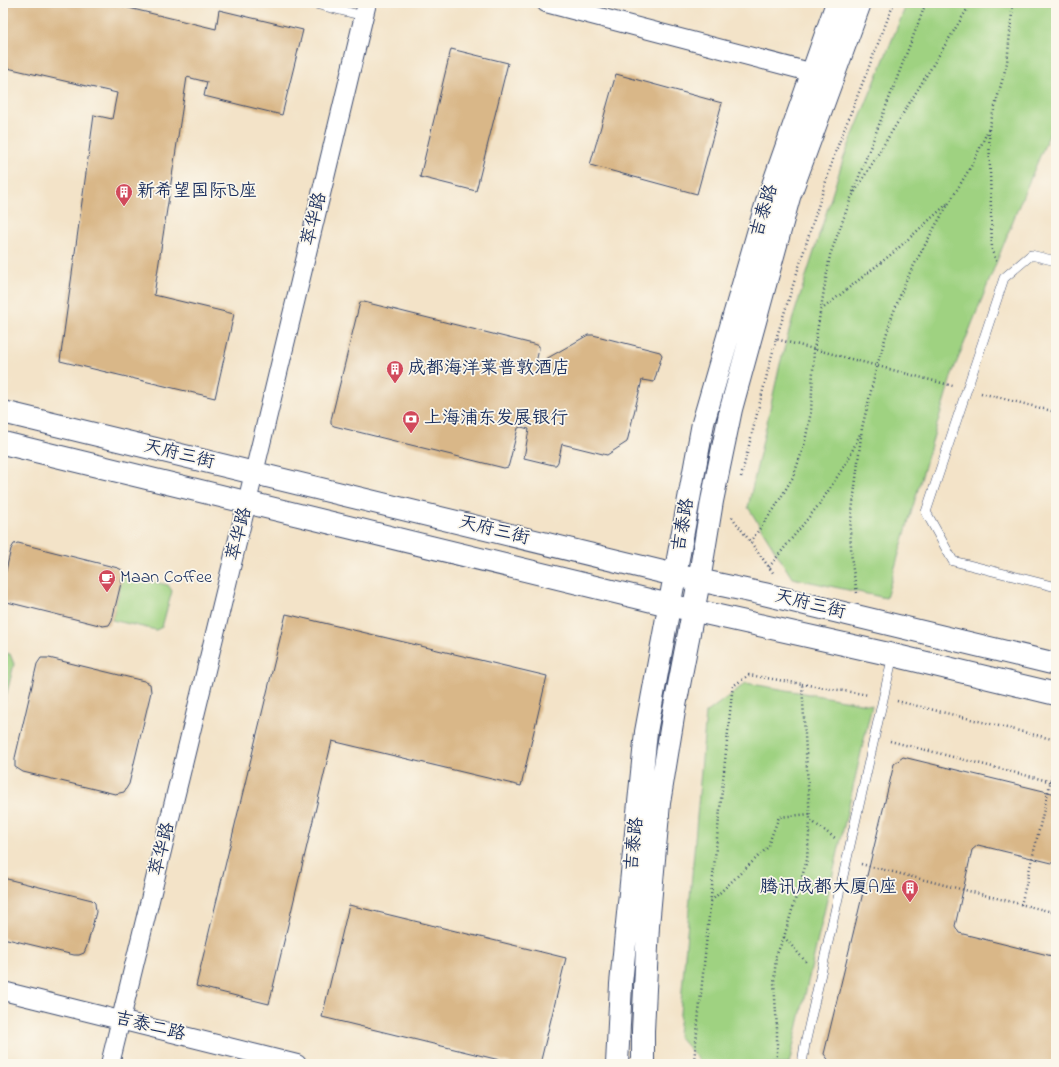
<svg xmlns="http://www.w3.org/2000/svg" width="1059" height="1067" viewBox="0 0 1059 1067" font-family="'Indie Flower','LXGW WenKai TC',sans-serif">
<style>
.green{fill:#9fd281;stroke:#5d8070}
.building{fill:#d9b788}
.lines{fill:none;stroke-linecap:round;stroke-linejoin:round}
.service-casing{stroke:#3b4a6e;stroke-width:10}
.minor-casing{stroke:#3b4a6e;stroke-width:20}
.tertiary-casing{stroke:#3b4a6e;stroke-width:24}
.path{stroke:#3b4a6e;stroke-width:2.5;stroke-dasharray:1 3;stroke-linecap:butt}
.service{stroke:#fff;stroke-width:9}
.minor{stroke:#fff;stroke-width:18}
.tertiary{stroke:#fff;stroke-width:22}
.labels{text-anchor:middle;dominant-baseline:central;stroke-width:3.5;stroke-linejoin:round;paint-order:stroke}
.poi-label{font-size:18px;fill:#1b2f5e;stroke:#fbf7ec;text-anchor:start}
.street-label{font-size:18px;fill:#1b2f5e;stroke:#fbf7ec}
</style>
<rect width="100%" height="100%" fill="#fbf7ec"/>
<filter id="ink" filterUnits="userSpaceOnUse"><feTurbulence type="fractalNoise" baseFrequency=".025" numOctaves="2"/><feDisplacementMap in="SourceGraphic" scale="8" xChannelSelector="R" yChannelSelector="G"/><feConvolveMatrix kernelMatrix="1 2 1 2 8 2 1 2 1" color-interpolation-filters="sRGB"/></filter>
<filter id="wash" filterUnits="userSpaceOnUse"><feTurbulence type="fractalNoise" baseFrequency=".012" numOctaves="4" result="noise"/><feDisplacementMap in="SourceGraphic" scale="16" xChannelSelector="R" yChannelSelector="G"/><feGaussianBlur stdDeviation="0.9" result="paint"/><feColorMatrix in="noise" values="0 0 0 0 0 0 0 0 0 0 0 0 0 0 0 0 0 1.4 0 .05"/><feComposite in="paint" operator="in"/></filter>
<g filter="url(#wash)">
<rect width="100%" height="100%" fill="#f3e3c8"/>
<path class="green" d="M907,3H1056V119L1022,198L952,374L886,598L792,578L748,507L780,364L791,324L844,157Z
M123,575L168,585L172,591L162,627L156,630L112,620Z
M3,653L10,654L14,664L3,709Z
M746,683L872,705L789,1064H703L678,1036L706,713Z"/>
<g id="blocks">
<path class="building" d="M3,3H108L216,29L219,10L303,30L282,115L204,96L207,82L187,77L154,295L234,314L215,398L60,361L94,115L112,119L117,93L3,67Z
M451,49L508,63L476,191L420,177Z
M616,74L722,103L697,194L590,165Z
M360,302H364L537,345L539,346V349L535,367L544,369L546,359L588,335H593L660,352L662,355L654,382L642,380L627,442L607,455L562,444L558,462L556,465H553L524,458L529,429L521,427L518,428L509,464L508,467L504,468L334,426L331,424V420Z
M18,543L118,568L122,570L123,575L112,620L109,625L103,626L3,601V583L11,549L14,544Z
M286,614L547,676L521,786L332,741L269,1004L196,986Z
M41,658H49L144,681L150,684L151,692L129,784L124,792L115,794L23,772L15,767V758L37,664Z
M903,757L1056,794V864L978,845L972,850L955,926L959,933L1056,957V1064H836L830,1062L824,1054L894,764Z
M3,878L92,900L95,903L96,912L87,946L84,953L79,955H74L3,938Z
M349,905L566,958L540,1064H516L322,1017Z"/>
</g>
</g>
<g filter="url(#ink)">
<use href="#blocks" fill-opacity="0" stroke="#3b4a6e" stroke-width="1"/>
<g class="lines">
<g class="service-casing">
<path id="service" d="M311,3L364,16
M1056,261L1031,255L1004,278L926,512L953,561L1056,587
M802,1064L805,1044L893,655"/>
</g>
<g class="minor-casing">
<path id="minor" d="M546,3L825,76
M3,991L297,1064
M110,1064L247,502L367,3"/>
</g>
<g class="tertiary-casing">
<path id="tertiary" d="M3,412L675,575L764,594L1056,664
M3,443L669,605L893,655L1056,694
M617,1064L621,984L646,732L703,423L767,202L837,3
M643,1064V1031L648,926L659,803L674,711L699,581L712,501L731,409L789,197L860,3"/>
</g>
<path class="path" d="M989,129L992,251L997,263
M853,192L926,3
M821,310L894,252L947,204
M776,339L835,153L894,3
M981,393L1056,412
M741,477L776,339L953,386
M732,517L774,574
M750,542L774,509L793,477L804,446L811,412L814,349L830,255L851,198L971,3
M769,567L821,502L848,460L861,432
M857,593L852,564L850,529L862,428L877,366L891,319L907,278L937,223L973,163L989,128L1007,63L1013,3
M802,684L869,695
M897,701L1056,740
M890,741L1056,783
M861,864L1056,913
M711,901L767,848L779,817L810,814
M1021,905L1056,759
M784,937L807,963
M697,1064L694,1061L732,693L733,686L749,675L802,684L810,820L835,838
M775,1064L777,1055V1029L774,982L776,956L784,937L807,860L810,821"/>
<use href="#service" class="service"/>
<use href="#minor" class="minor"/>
<use href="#tertiary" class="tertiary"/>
</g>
</g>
<defs>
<g id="building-pin" transform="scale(0.9)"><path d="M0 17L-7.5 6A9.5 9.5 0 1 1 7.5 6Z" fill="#d1495b" stroke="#fbf7ec"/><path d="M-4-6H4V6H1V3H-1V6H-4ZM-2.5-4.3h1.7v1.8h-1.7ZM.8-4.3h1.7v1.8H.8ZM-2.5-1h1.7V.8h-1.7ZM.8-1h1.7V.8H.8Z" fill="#fff"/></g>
<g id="bank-pin" transform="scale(0.9)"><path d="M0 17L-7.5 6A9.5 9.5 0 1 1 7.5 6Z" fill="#d1495b" stroke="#fbf7ec"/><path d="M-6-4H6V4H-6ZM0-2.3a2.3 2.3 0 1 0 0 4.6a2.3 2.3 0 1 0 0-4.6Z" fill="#fff"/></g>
<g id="cafe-pin" transform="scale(0.9)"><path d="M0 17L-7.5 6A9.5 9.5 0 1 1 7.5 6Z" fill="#d1495b" stroke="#fbf7ec"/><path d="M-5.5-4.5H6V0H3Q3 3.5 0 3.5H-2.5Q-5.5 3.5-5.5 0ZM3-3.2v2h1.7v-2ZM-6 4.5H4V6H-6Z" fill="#fff"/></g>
</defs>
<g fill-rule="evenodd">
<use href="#building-pin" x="124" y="192"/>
<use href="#building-pin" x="395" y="369"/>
<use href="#bank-pin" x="411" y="419"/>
<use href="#cafe-pin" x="107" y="578"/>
<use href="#building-pin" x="910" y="888"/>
</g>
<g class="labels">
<g class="poi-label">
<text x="137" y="192">新希望国际B座</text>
<text x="408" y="369">成都海洋莱普敦酒店</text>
<text x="424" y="419">上海浦东发展银行</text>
<text x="120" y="578">Maan Coffee</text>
<text x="897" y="888" text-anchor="end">腾讯成都大厦A座</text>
</g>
<g class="street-label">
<text transform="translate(765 211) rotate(-73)">吉泰路</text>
<text transform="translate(315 219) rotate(-76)">萃华路</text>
<text transform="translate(179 455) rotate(14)">天府三街</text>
<text transform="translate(684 525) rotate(-80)">吉泰路</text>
<text transform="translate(494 531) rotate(14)">天府三街</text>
<text transform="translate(240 534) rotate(-76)">萃华路</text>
<text transform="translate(810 605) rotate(14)">天府三街</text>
<text transform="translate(635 844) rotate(-84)">吉泰路</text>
<text transform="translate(163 849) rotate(-76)">萃华路</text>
<text transform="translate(150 1027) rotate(14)">吉泰二路</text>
</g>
</g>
<rect width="1059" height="1067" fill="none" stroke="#fbf7ec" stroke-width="16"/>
</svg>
